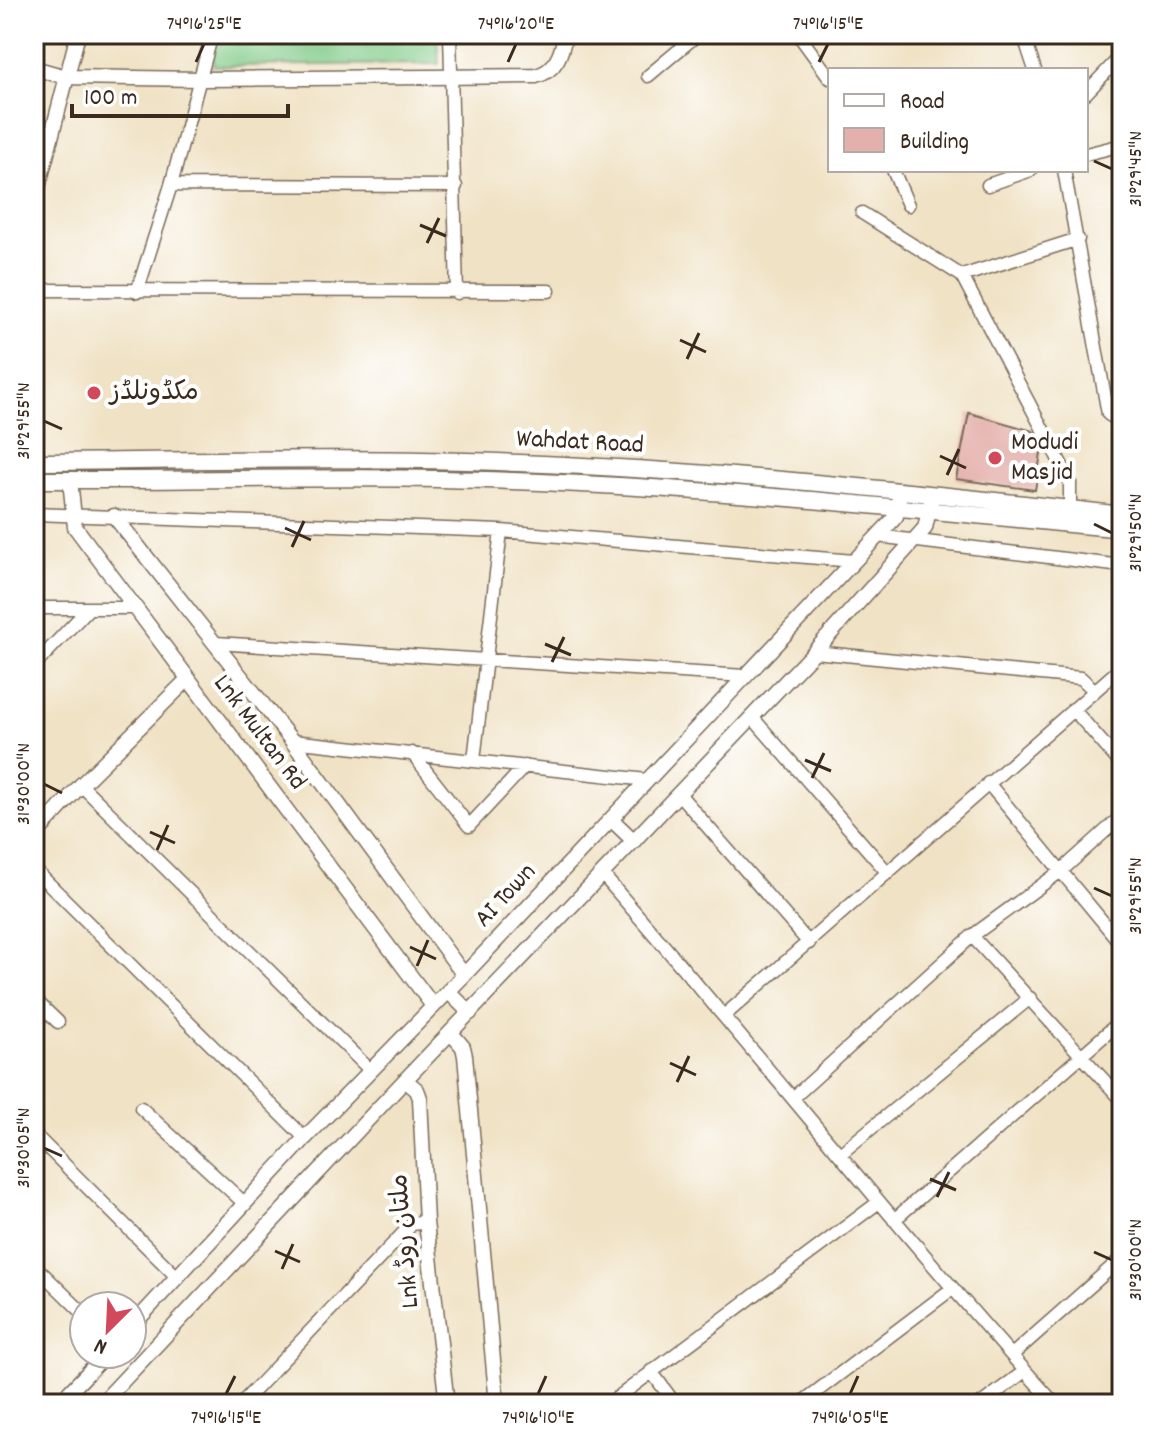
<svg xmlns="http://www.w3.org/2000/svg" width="1156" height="1438" viewBox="0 0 1156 1438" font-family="Dekko,'Playpen Sans Arabic',sans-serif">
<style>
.green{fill:#80ca87;stroke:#5e7a52;stroke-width:2}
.building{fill:#e4b0ac}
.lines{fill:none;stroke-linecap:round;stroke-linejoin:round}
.minor-casing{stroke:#7a6a58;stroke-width:15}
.tertiary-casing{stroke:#7a6a58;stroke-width:17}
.secondary-casing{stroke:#7a6a58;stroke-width:19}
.minor{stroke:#fff;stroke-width:12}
.tertiary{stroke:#fff;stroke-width:14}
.secondary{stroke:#fff;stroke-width:16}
.ticks{fill:none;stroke:#3b2a1e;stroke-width:3}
.poi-dot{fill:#d1495b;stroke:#fff;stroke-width:3}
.labels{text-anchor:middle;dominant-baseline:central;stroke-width:8;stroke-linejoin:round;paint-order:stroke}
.poi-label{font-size:26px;fill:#3b2a1e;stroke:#fff;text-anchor:start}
.street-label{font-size:26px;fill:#3b2a1e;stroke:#fff}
.neatline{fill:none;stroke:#3b2a1e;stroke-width:3}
.ticks-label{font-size:20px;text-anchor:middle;fill:#3b2a1e}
</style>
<rect width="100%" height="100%" fill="#fff"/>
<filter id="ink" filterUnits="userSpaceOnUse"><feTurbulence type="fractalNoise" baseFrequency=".0125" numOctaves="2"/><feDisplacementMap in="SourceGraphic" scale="16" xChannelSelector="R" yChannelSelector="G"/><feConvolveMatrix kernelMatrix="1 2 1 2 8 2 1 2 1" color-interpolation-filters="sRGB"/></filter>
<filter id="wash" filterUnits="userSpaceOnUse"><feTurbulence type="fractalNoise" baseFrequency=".006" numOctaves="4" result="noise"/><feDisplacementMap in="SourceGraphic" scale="32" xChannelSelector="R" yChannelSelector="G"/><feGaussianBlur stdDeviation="1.8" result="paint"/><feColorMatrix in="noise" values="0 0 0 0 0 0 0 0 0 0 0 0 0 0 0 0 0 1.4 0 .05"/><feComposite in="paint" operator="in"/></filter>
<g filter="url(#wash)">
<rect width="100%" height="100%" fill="#f0e2c5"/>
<path class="green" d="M216,34H437L439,64L214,66L212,51Z"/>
<g id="blocks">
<path class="building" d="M969,413L1033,431L1042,447L1035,490L956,479Z"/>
</g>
</g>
<g filter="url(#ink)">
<use href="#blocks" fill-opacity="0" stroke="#7a6a58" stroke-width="2"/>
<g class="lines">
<g class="minor-casing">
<path id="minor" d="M450,34L457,293
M798,34L830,78
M1023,34L1035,70
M648,76L698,34
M1086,93L1122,55
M1086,154L1122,145
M893,170L908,205
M1064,170L1108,414L1113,417L1122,416
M171,185L456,186
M988,185L1031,170
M862,213L962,276L1070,481V509
M962,276L1078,239
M34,290L549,291
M137,292L171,185L212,34
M34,514L501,531L854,561
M877,536L1122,566
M34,608H134
M215,643L745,676
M814,652L1081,678L1095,691
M34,666L89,608
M1073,709L1122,765
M752,717L888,873
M292,741L647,780
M412,753L469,826L525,766
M474,760L501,531
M988,783L1122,945
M81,785L371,1071
M679,794L809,943
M34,869L305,1138
M602,874C755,1049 899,1232 1055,1404
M972,936L1122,1100
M34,999L58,1022
M725,1015L1122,667
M794,1097L972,936L1061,871L1122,816
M141,1108L244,1203
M34,1134L177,1277
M840,1154L1030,998
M894,1220L1122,1020
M34,1265L84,1314
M1012,1355L1122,1258
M651,1371L675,1404
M34,1388L51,1404
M241,1404L412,1224L426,1222
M609,1404L879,1202
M800,1404L953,1288
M981,1404L1025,1371
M1117,1404L1122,1399"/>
</g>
<g class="tertiary-casing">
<path id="tertiary" d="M34,68L66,77L201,79L536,76C556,71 562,53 565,34
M34,203L78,34
M70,480L75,527L433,1006
M114,516L292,741L464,975
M611,819L634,841
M34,836L81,785L188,679
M448,991L470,1013
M451,1033L463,1047L465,1056L497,1404
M405,1080L417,1090L420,1098L426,1222L447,1404
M132,1326L305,1138L464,975L891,522L896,516L899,498
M58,1404L106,1354
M101,1404L405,1080L814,652L925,528L931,501"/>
</g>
<g class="secondary-casing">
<path id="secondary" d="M34,462C196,461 357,456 519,463C720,471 922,492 1122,515
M34,480C193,481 353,475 512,481C716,488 919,510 1122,529"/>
</g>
<use href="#minor" class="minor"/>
<use href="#tertiary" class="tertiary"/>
<use href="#secondary" class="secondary"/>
</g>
</g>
<path class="ticks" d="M196,62L204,44M508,62L516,44M819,62L828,44M1094,161L1112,169M420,225L446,236M427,243L439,218M680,340L706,352M687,359L699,333M44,421L62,429M940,456L966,468M947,475L959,449M1094,524L1112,533M285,528L311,540M292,547L304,521M545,644L571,655M552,662L564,637M805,760L831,771M812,778L824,753M44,784L62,793M150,832L175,843M157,850L168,825M1094,888L1112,896M410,947L436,959M417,966L428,940M670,1063L696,1075M677,1082L689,1056M44,1148L62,1156M930,1179L956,1190M937,1197L949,1172M275,1251L300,1262M1094,1252L1112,1260M282,1269L293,1244M226,1394L235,1376M538,1394L546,1376M850,1394L858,1376"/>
<g class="poi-dot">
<circle cx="94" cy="393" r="8"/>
<circle cx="995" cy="458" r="8"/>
</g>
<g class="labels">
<g class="poi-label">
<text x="110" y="393">مکڈونلڈز</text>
<text x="1011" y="443">Modudi<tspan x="1011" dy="30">Masjid</tspan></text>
</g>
<g class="street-label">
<text transform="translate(580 443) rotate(3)">Wahdat Road</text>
<text transform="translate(259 733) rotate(53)">Lnk Multan Rd</text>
<text transform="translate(506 896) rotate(-47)">AI Town</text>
<text transform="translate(406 1241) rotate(-95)">Lnk ملتان روڈ</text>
</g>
</g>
<rect width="1156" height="1438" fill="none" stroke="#fff" stroke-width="88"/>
<rect x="828" y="68" width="260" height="104" fill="#ffffff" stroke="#b1aaa5" stroke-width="2"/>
<rect x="844" y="94" width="40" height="12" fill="#ffffff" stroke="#b1aaa5" stroke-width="2"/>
<text x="900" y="108" font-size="24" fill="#3b2a1e">Road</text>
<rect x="844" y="128" width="40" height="24" fill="#e4b0ac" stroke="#b1aaa5" stroke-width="2"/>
<text x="900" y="148" font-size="24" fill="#3b2a1e">Building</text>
<g transform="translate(108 1330) rotate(204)"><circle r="38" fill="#ffffff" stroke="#b1aaa5" stroke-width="2"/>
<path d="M0-6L14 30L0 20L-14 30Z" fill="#d1495b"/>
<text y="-12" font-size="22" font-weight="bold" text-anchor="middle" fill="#3b2a1e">N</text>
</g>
<path d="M72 104v12h216v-12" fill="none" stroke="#3b2a1e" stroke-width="4"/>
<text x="84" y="104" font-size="24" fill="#3b2a1e" stroke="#ffffff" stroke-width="6" paint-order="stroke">100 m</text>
<rect x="44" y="44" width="1068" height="1350" class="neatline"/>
<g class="ticks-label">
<text x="204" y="29">74°16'25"E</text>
<text x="516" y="29">74°16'20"E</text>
<text x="828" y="29">74°16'15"E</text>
<text transform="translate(1134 169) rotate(-90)" y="7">31°29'45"N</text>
<text transform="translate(22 421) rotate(-90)" y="7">31°29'55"N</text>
<text transform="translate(1134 533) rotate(-90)" y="7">31°29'50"N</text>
<text transform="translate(22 784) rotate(-90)" y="7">31°30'00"N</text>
<text transform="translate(1134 896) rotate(-90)" y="7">31°29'55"N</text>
<text transform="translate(22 1148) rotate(-90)" y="7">31°30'05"N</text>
<text transform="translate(1134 1260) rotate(-90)" y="7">31°30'00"N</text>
<text x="226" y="1423">74°16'15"E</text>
<text x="538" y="1423">74°16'10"E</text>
<text x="850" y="1423">74°16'05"E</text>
</g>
</svg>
